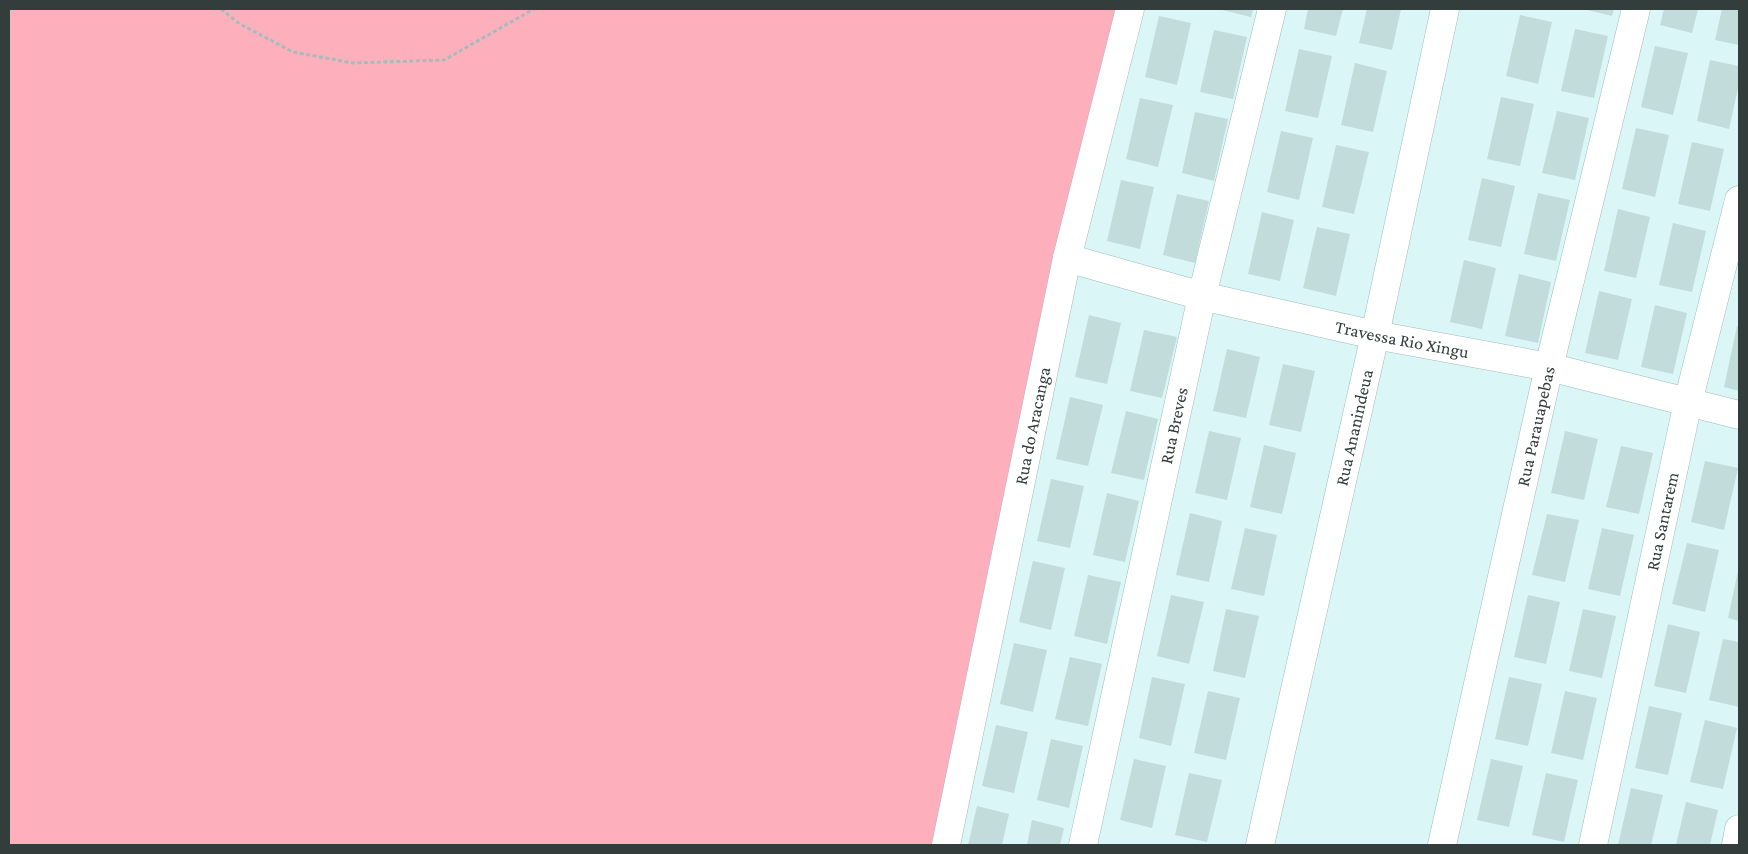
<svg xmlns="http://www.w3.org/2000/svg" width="1748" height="854" viewBox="0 0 1748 854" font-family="'Crimson Pro',serif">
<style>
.green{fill:#fdb0bc}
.building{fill:#c1dcdb}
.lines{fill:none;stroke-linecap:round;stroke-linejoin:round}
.minor-casing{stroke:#a1bbbb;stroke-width:29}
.path{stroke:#a6bcbc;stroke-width:3;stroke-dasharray:4 2.5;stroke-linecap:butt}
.minor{stroke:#fff;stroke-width:28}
.labels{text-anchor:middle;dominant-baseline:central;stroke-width:4;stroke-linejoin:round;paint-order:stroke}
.street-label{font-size:18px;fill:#323d3c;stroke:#fff}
</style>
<rect width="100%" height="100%" fill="#dbf6f6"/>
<path class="green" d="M9,9H1126L933,845H9Z"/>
<path class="building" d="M1218,9H1253L1251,17Z
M1308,9H1343L1336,36L1304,29Z
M1367,9H1401L1392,50L1359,43Z
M1583,9H1614L1612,16Z
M1664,9H1698L1692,33L1660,25Z
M1722,9H1739V45L1715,40Z
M1520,15L1552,22L1538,84L1506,76Z
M1159,16L1191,23L1177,85L1145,77Z
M1575,29L1608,36L1594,98L1561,91Z
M1214,30L1247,37L1233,99L1200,92Z
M1655,46L1688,53L1673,115L1641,107Z
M1299,49L1332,56L1318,118L1285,111Z
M1710,60L1739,66V84L1729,129L1697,121Z
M1355,63L1387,71L1373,132L1341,125Z
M1501,97L1534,104L1520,166L1487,159Z
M1140,98L1173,105L1158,167L1126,159Z
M1557,111L1589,118L1575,180L1542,173Z
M1195,112L1228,119L1214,181L1182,173Z
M1636,128L1669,135L1655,197L1622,189Z
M1281,131L1313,138L1299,200L1267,192Z
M1692,142L1724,149L1710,211L1678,204Z
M1336,145L1369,152L1354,214L1322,207Z
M1482,178L1515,186L1501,247L1468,240Z
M1121,180L1154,187L1140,249L1107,241Z
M1538,193L1570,200L1556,261L1524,254Z
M1177,194L1209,201L1195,263L1163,255Z
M1618,209L1650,217L1636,278L1604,271Z
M1262,212L1294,220L1280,281L1248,274Z
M1673,223L1706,231L1692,292L1659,285Z
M1317,227L1350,234L1336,296L1303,288Z
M1464,260L1496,268L1482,329L1450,322Z
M1519,274L1551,282L1538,343L1505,336Z
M1599,291L1632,299L1618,360L1585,353Z
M1655,305L1687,313L1673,374L1641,367Z
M1089,315L1121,323L1107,384L1075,377Z
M1737,326H1739V391L1724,387Z
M1144,330L1177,337L1162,398L1130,391Z
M1227,349L1260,357L1246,418L1213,411Z
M1283,364L1315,371L1301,432L1269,425Z
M1070,397L1103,405L1088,466L1056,459Z
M1126,411L1158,419L1144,480L1111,473Z
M1209,431L1241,438L1227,500L1195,493Z
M1565,431L1598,439L1584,500L1551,493Z
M1264,445L1296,453L1282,514L1250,507Z
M1621,446L1653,453L1639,514L1606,507Z
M1705,461L1738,468L1724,530L1691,522Z
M1051,479L1084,486L1070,548L1037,541Z
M1107,493L1139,501L1125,562L1093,555Z
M1190,513L1222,521L1209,582L1176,575Z
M1547,514L1579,520L1565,582L1532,575Z
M1245,528L1277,535L1264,596L1231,589Z
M1602,528L1634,535L1620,596L1588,589Z
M1687,543L1719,550L1705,612L1672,604Z
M1033,561L1065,568L1051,630L1019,622Z
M1738,571L1739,572V621L1728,618Z
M1088,575L1121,582L1107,644L1074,636Z
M1171,595L1204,602L1189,664L1157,656Z
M1528,595L1560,602L1546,664L1514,657Z
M1226,609L1259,616L1245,678L1213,671Z
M1583,609L1616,616L1602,678L1569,671Z
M1668,624L1700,632L1686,693L1654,686Z
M1723,639L1739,642V707L1709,700Z
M1014,643L1047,650L1033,712L1000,704Z
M1070,657L1102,664L1088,726L1055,719Z
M1152,677L1185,684L1171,746L1139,738Z
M1509,677L1542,684L1528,746L1495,739Z
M1208,691L1240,698L1226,760L1194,753Z
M1565,691L1597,698L1583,760L1551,753Z
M1649,706L1682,713L1668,775L1635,768Z
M1705,720L1737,728L1723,789L1690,782Z
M996,725L1028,732L1014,793L982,786Z
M1051,739L1083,746L1069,808L1037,800Z
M1134,759L1166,766L1152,828L1120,820Z
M1491,759L1523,766L1509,827L1477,820Z
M1189,773L1222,780L1207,842L1175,835Z
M1546,773L1578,780L1564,842L1532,835Z
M1631,788L1663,795L1651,845H1618Z
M1686,802L1718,810L1710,845H1676Z
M977,806L1009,814L1002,845H968Z
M1032,820L1064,828L1060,845H1027Z"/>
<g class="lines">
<g class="minor-casing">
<g id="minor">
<path id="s1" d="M1067,258L1202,296L1375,335L1549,367L1739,415"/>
<path id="s2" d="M946,845L1067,258L1130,9"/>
<path id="s3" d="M1083,845L1202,296L1272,9"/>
<path id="s4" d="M1260,845L1375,335L1445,9"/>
<path id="s5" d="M1442,845L1549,367L1636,9"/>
<path id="s6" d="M1593,845L1688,402L1739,200"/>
<path d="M1736,845L1739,829"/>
</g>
</g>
<path class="path" d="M221,9L240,24L293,52L353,63L444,60L534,9"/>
<use href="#minor" class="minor"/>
</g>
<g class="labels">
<g class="street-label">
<text stroke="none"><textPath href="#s1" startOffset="345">Travessa Rio Xingu</textPath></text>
<text stroke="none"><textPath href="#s2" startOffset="428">Rua do Aracanga</textPath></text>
<text stroke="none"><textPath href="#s3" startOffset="429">Rua Breves</textPath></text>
<text stroke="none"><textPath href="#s5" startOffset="429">Rua Parauapebas</textPath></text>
<text stroke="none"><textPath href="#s4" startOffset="428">Rua Ananindeua</textPath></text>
<text stroke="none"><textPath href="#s6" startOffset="331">Rua Santarem</textPath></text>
</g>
</g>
<rect width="1748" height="854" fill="none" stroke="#323d3c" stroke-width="20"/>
</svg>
